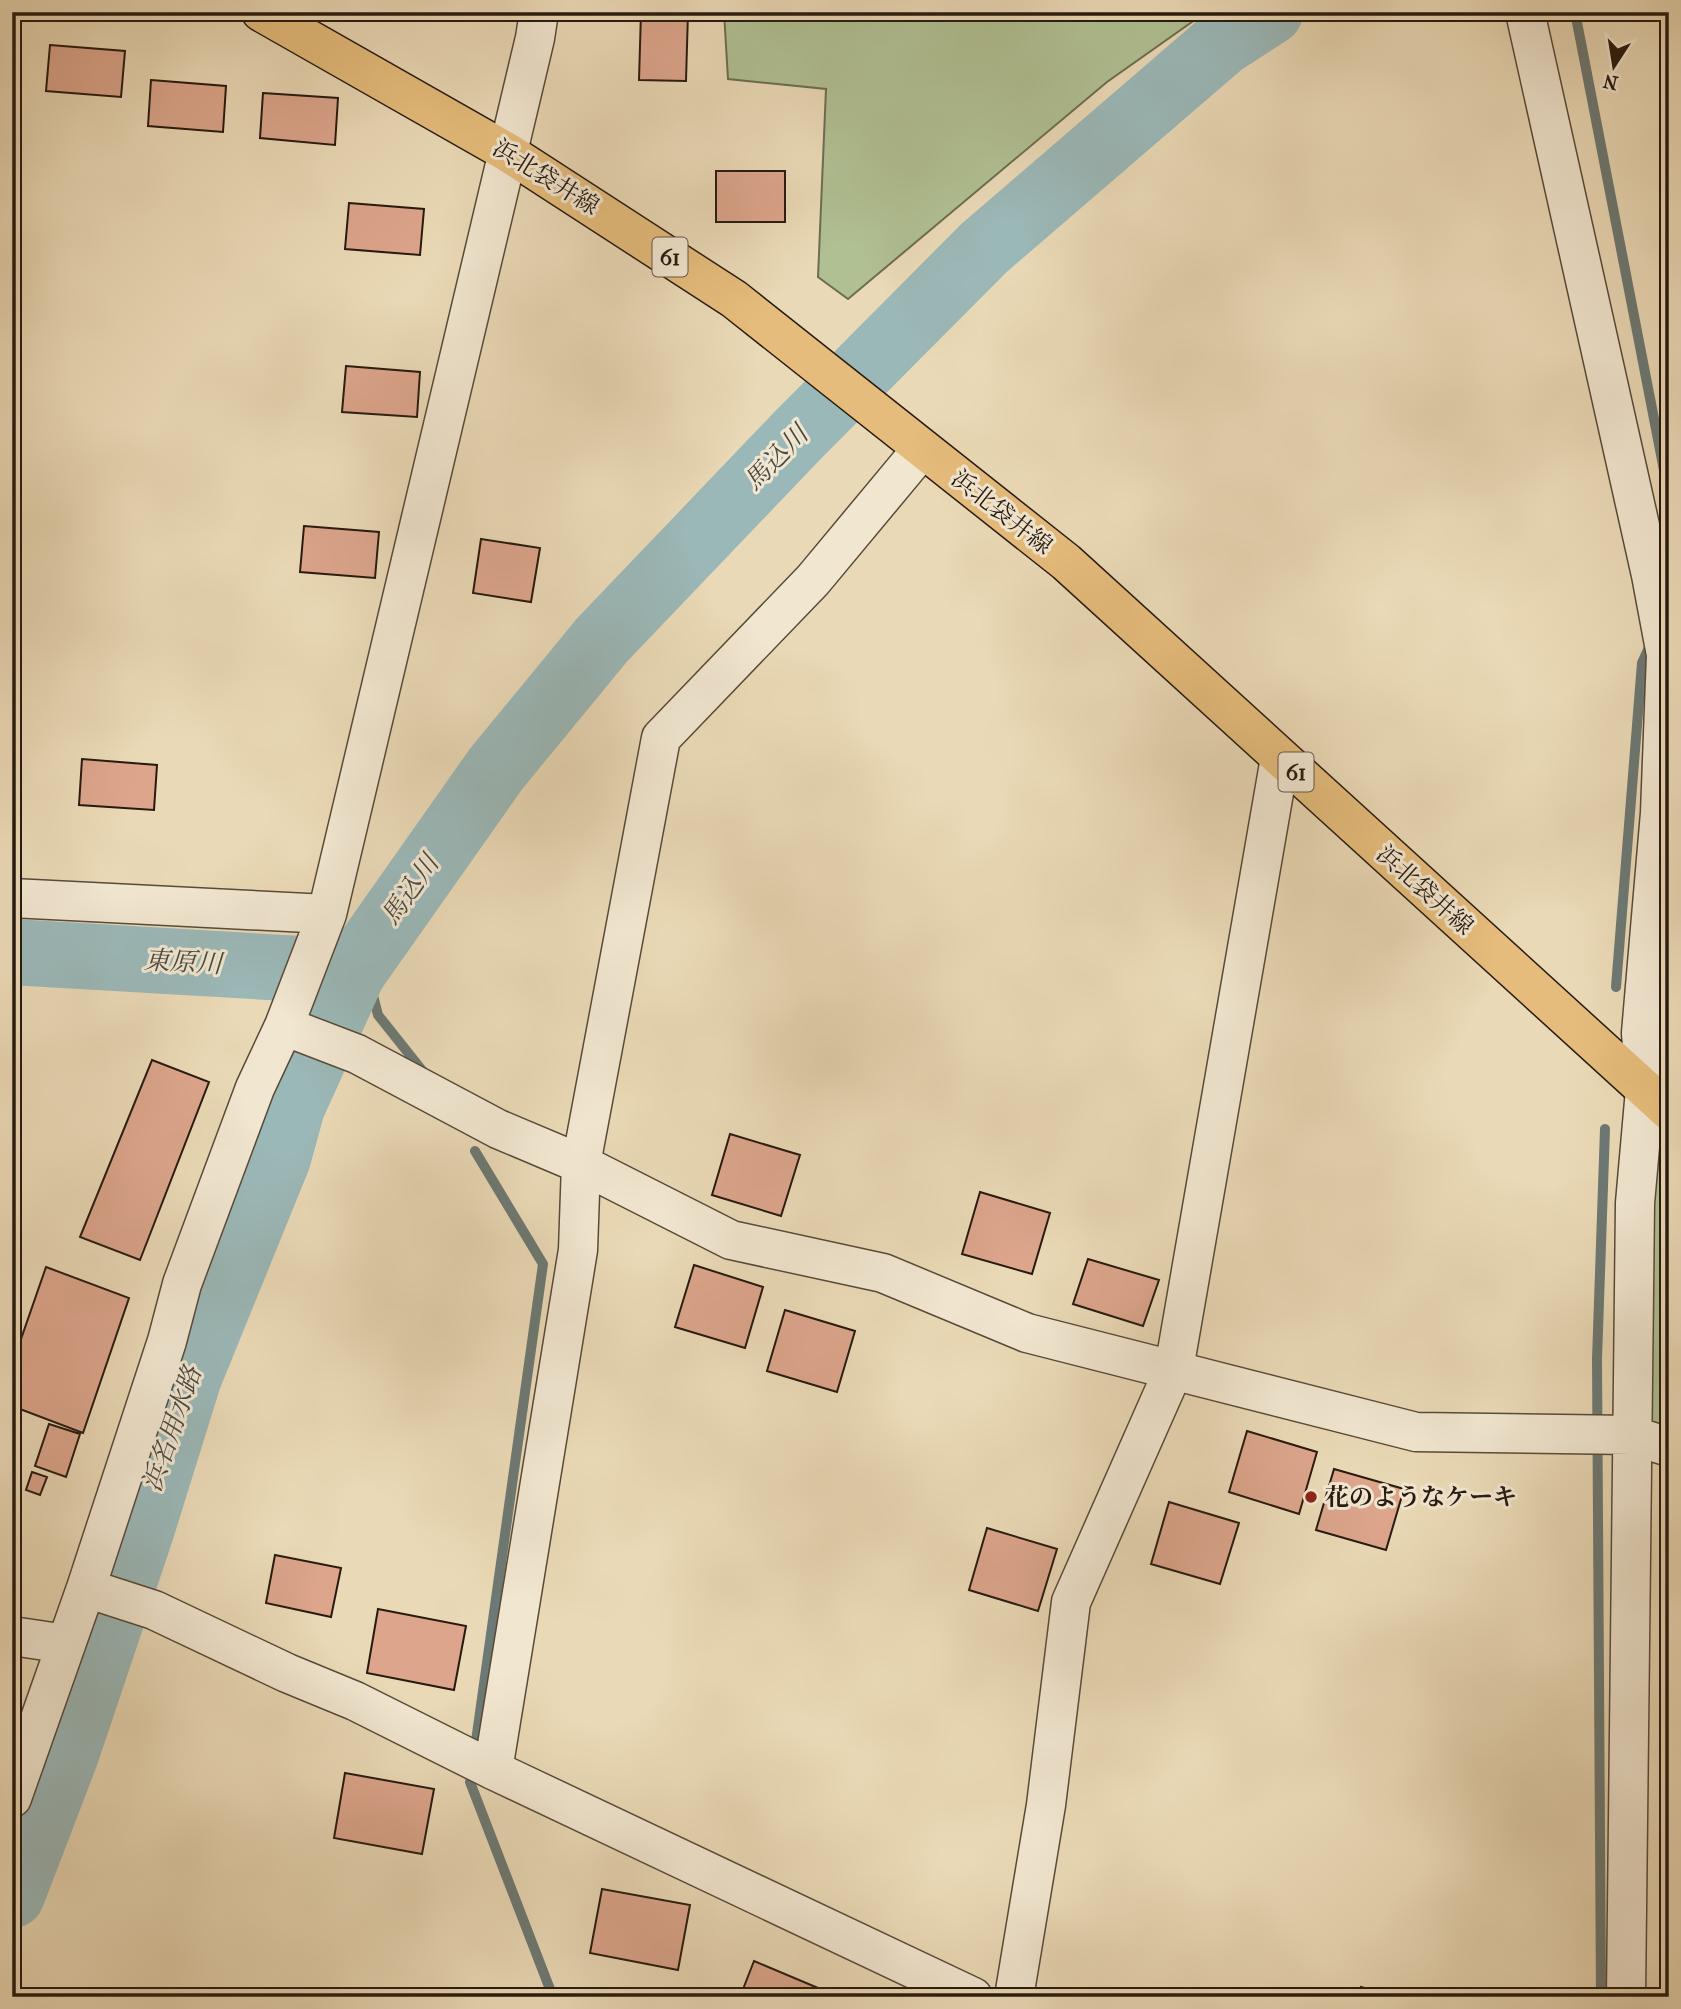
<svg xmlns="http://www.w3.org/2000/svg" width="1681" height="2009" viewBox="0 0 1681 2009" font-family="'IM FELL French Canon','Noto Serif JP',serif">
<rect width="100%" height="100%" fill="#ead9b6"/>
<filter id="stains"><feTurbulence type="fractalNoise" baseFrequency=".00286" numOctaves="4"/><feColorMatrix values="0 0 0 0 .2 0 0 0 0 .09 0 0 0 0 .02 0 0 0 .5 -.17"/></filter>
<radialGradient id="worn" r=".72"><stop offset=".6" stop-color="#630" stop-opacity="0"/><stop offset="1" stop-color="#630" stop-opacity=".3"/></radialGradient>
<path fill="#b0c093" stroke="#6c6d51" stroke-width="2" d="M724,12H1206L1107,82L848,299L818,277L826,89L728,79Z
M1669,1151V1431L1648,1424L1655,1159Z"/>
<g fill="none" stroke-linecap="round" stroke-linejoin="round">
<path stroke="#6d7974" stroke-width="10" d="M1575,12L1669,496
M353,972L369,980L378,1015L425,1074
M1616,987L1642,663L1651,643
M475,1151L543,1264L476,1741
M470,1782L553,1997
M1601,1997L1597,1359L1605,1129"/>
<path stroke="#9bb8b8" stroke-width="66" d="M12,952L353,972
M12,1895L66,1754L141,1531L189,1377L278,1158L292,1107L353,972L496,769L602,640L798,435L984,248L1222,43L1270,12"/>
</g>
<path fill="#dca58c" stroke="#271a0f" stroke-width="2" d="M641,12H688L686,81L639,80Z
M50,45L125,51L121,97L46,91Z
M151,80L226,86L223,132L148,126Z
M263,93L338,98L335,145L260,138Z
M716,171H785V222H716Z
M349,203L424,209L420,255L345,249Z
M346,366L420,372L417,417L342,412Z
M304,526L379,532L375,578L300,572Z
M481,539L540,548L531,602L473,593Z
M82,759L157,765L154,810L79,805Z
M152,1060L209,1082L140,1260L80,1237Z
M730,1134L800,1155L781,1216L712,1195Z
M980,1192L1050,1213L1032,1274L962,1254Z
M1088,1259L1159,1280L1143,1326L1073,1304Z
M694,1265L763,1287L745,1348L675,1327Z
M46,1267L129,1298L83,1433L12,1406V1365Z
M785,1310L855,1331L837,1392L767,1371Z
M49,1424L80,1434L66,1477L35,1466Z
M1247,1431L1317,1452L1299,1514L1229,1492Z
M1334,1469L1404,1489L1386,1550L1316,1530Z
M32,1472L47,1477L40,1495L26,1490Z
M1169,1502L1239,1523L1220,1584L1151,1564Z
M987,1528L1057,1549L1038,1611L969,1590Z
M275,1555L341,1568L331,1617L266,1603Z
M378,1609L466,1626L454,1690L367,1673Z
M345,1773L434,1789L422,1854L334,1838Z
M602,1889L690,1905L678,1970L590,1953Z
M754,1961L837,1996V1997H740Z
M1361,1987L1395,1997H1358Z"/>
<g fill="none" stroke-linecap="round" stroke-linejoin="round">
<g stroke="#584a39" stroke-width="41">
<path id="minor" d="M1525,12L1651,575L1666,655L1660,813L1641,1033L1645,1090L1635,1203L1626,1997
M12,898L327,914
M284,1026L357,1054L498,1129L581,1164L731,1240L883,1273L1027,1333L1416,1432L1631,1435L1669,1447
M86,1588L154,1610L287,1673L355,1701L493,1770L973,1997
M12,1636L66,1644
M493,1770L578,1250L581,1164L661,738L813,580L922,449
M12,1798L86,1588L167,1341L182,1284L255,1088L284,1026L327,914L535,38L539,12
M1014,1997L1046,1805L1071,1602L1174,1369L1280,758"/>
</g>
<g stroke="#271a0f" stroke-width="41">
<path id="major" d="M261,12L507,152L734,299L1066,562L1669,1111"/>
</g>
<use href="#minor" stroke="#f1e6d0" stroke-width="38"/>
<use href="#major" stroke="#e5bc7b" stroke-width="38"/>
</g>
<circle fill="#8f2418" stroke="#f1e6d0" stroke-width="2.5" cx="1311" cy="1497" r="7"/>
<g text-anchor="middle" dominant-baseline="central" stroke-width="6" stroke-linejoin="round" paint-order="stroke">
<g fill="#f1e6d0" stroke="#645749" stroke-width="2">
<rect x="652.5" y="237.5" width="35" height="39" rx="5"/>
<rect x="1278.5" y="752.5" width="35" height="39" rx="5"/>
</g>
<g font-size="23" font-weight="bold" fill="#271a0f">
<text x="670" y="257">61</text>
<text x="1296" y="772">61</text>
</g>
<g font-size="24" fill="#271a0f" stroke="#f1e6d0">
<text transform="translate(546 177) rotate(32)">浜北袋井線</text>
<text transform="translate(1002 512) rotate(38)">浜北袋井線</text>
<text transform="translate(1425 890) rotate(42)">浜北袋井線</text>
</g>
<g font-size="24" font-weight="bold" fill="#271a0f" stroke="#f1e6d0" text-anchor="start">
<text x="1325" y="1497">花のようなケーキ</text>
</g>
<g font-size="26" font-style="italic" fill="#4a4942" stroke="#f1e6d0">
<text transform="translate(776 458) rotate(-46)">馬込川</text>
<text transform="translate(410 890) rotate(-55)">馬込川</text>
<text transform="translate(183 962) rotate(3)">東原川</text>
<text transform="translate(172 1429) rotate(-71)">浜名用水路</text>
</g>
</g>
<rect width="1681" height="2009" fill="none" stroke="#ead9b6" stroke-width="42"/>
<rect x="14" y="14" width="1653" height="1981" fill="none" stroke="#271a0f" stroke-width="3.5"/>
<rect x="21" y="21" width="1639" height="1967" fill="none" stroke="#271a0f" stroke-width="2"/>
<g transform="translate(1614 66) rotate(192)" stroke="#f1e6d0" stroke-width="5" paint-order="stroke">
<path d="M0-5L12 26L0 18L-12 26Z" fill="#271a0f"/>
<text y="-10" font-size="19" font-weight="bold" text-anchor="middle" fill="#271a0f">N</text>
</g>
<rect width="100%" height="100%" filter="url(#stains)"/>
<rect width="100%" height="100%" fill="url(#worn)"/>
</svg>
